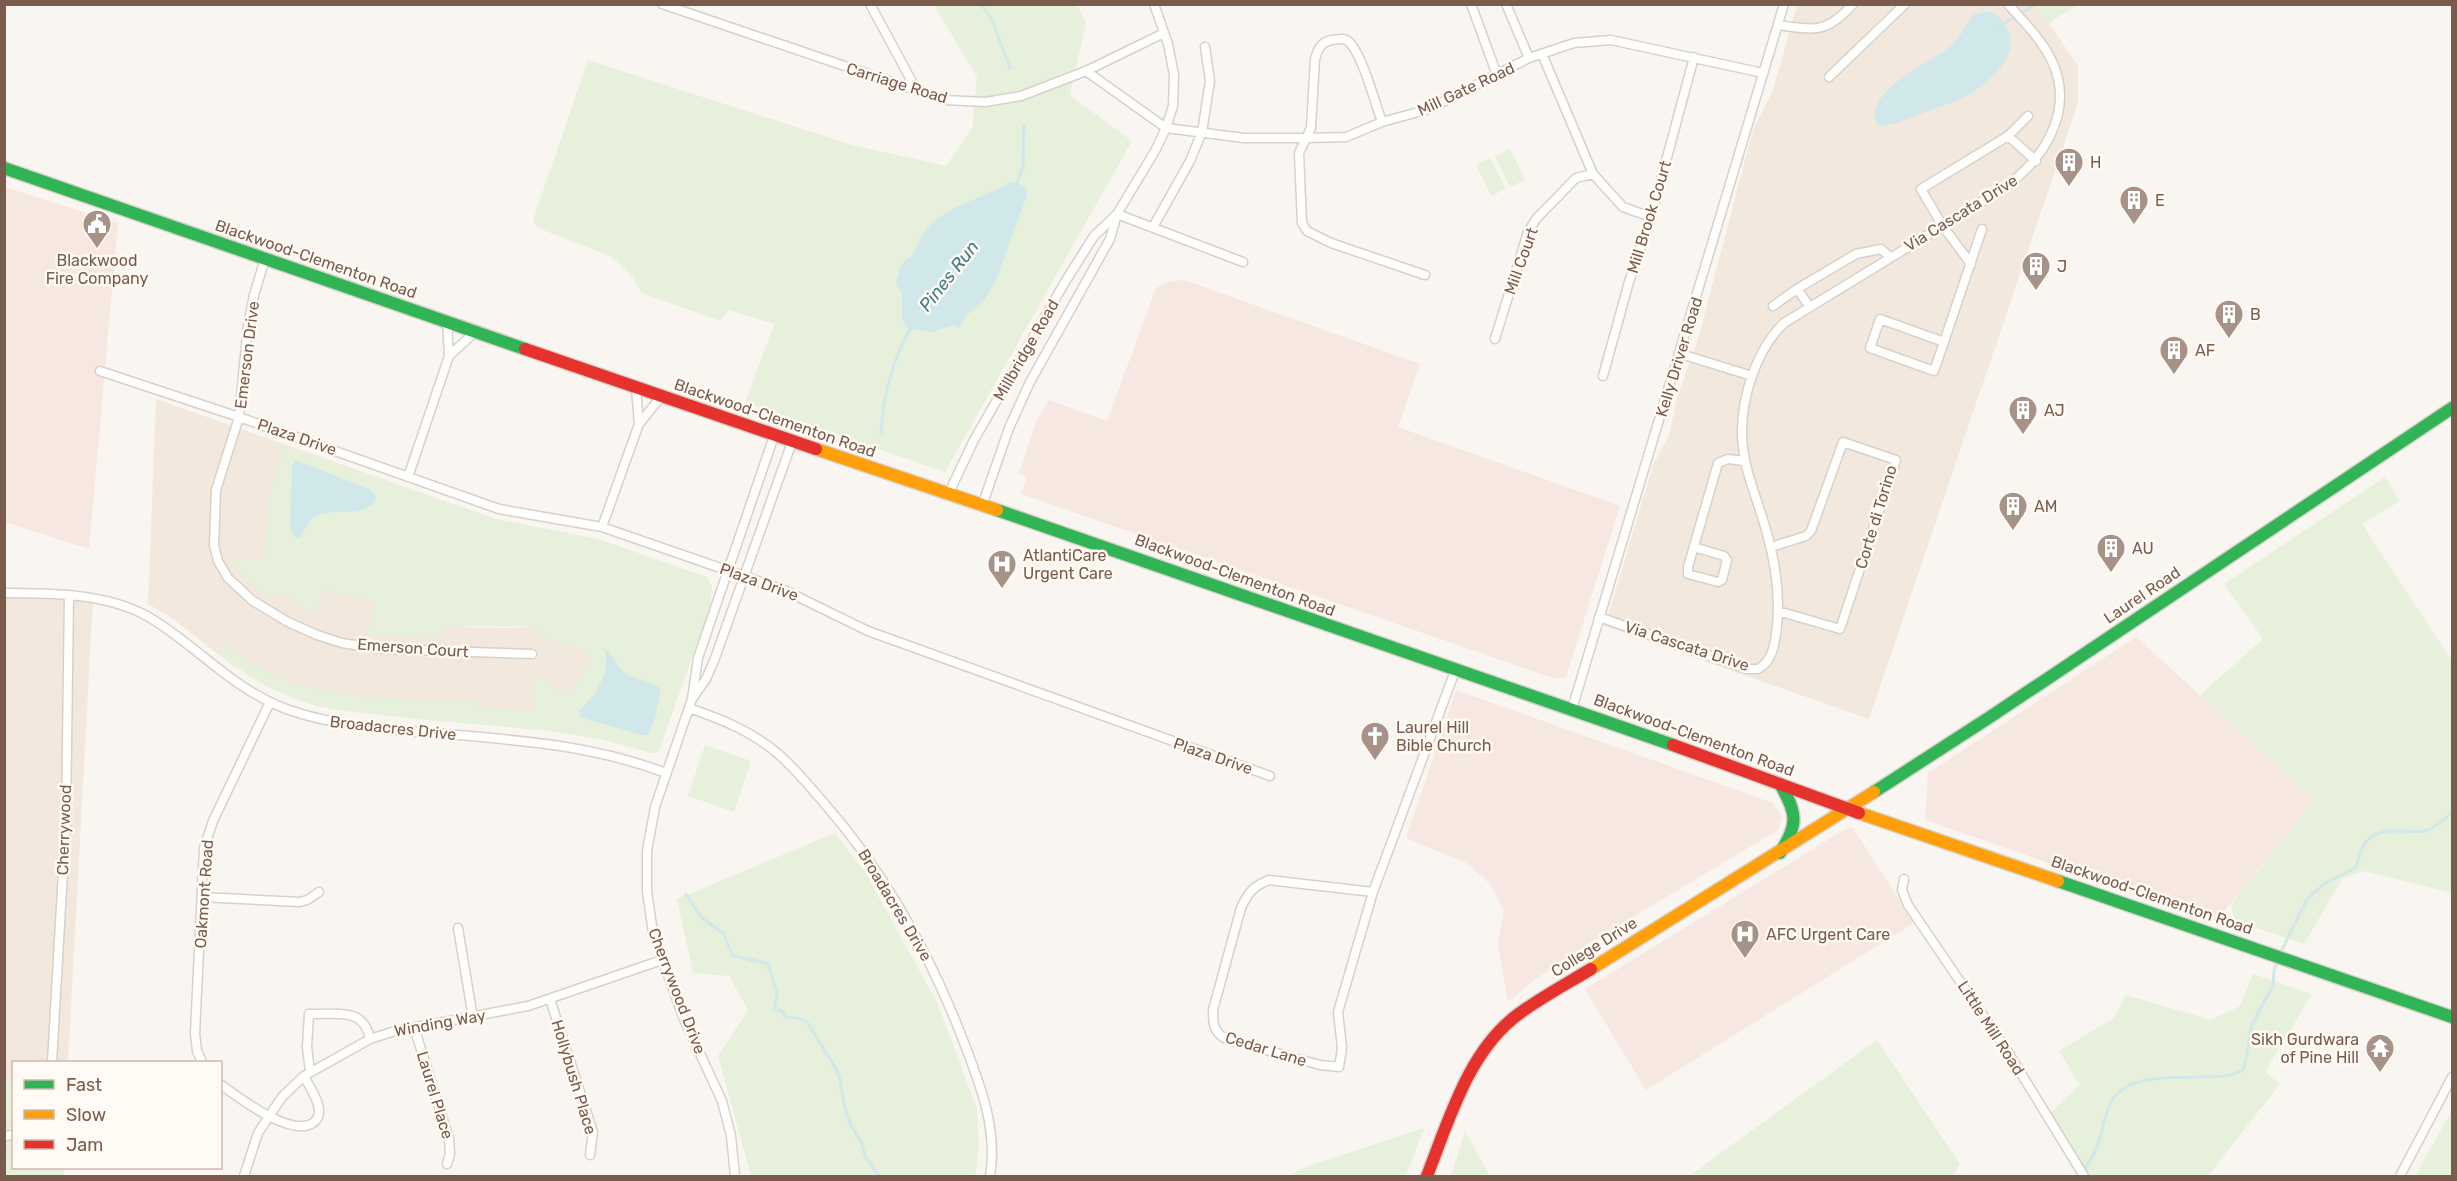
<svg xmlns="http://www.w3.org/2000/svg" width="2457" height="1181" viewBox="0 0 2457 1181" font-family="Rubik,sans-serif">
<rect width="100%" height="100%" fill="#f9f5f0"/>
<path fill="#f2e8de" d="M1797,5H2031L2049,23L2078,66V103L1869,719L1605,626L1653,465L1669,436L1677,398L1699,336L1753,130L1773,90Z
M156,399L411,489L341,571L442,638L443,627L509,628L530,626L684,680L658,753H651L605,740L552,731L408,718L317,706L266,686L231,664L169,616L148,604Z
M5,593L93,599L68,1062H14L13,1155H5Z"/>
<path fill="#f6e8e1" d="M5,187L118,223L89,549L5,522Z
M1184,280L1420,364L1398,427L1620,506L1566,677L1556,679L1021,494L1027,477L1019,474L1036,422L1049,400L1107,421L1156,288L1167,282Z
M2136,637L2315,800L2216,921L1925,820L1928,773Z
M1456,690L1773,803L1782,817L1778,830L1578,950L1536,979L1508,1002L1498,944L1504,910L1490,884L1466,863L1406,838Z
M1847,828H1853L1914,923L1646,1090L1585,989Z"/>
<path fill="#e7f0db" d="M934,5H1077L1086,23L1070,95L1132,141L945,472L745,403L774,324L729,310L720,321L642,293L633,278L612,257L538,228L533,220L588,60L852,145L946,166L972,128L977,77Z
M2031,5H2077L2049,23Z
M1510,149L1525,180L1510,187L1495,156Z
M1490,158L1506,189L1491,196L1476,165Z
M285,445L496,519L598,539L707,577L712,586L710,607L658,753H651C565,724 473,727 383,715C355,712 325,710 298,700C269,689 242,673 219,654L226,645C300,705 389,698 479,700V708L533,710V676L537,675L569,694L591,656L571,645L551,641L546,635L530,626L443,627L442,638L368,635L374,603L323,590L316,614L276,593L271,599C255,588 238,577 229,558L265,559L269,494Z
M2385,477L2400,501L2362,524L2452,661V893L2364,871L2343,878L2304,944L2234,920L2231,904L2315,800L2200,695L2263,639L2224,584Z
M705,745L751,761L734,812L688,796Z
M835,833L866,874L937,1002L977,1109L979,1149L975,1176H751L718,1056L748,1010L729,976L693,973L677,899Z
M2253,974L2312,994L2265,1072L2280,1084L2208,1176H2080L2045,1118L2080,1085L2059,1051L2114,1018L2126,995L2211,1020L2240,1006Z
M1877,1040L1960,1164L1953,1176H1689Z
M5,1079H13L14,1121L5,1122Z
M2452,1110V1176H2415Z
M1424,1128L1406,1176H1288L1308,1166Z
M1465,1131L1490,1176H1451Z
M5,1155H13L14,1168H64V1176H5Z"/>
<path fill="#d0e8ea" d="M1987,11C1998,13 2002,20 2007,29C2022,55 1987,85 1965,97C1950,104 1933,109 1917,115C1906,119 1890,128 1877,125C1862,89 1934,62 1952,45C1961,36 1966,25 1973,15Z
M1011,182L1019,183L1027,189V195L996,280L985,299L966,316L959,328L953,325L932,332L907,328L902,319V293L896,284C898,274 901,259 913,256C930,205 970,206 1011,182Z
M295,460L370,490L375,493L376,500C361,520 333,506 315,517C307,522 305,530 300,537H294L290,526L292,466Z
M604,648C614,654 616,667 626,674C637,681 652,680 661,689L655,718L648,735H641L580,717L579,711C596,695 612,672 604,648Z"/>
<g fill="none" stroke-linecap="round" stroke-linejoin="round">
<path stroke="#d0e8ea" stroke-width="3" d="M981,4L992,20L1010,68
M2000,26L2036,4
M1016,185L1023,167L1024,125
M881,433C883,397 893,359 911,327
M686,894L701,917L724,934L732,955L768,964L777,993L774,1010H781L786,1017L798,1018L807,1022L832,1062L839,1075L845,1108L851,1125L861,1142L866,1158L879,1176
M2280,954L2307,899L2324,884L2355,868C2360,860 2359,850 2366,842C2383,824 2404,834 2425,831C2435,829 2443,819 2452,813
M2079,1176C2088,1166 2095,1154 2099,1140C2104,1126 2106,1104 2118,1093C2147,1065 2223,1087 2244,1069L2252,1024L2273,986L2274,971L2278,960"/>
<g stroke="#d7d1cb" stroke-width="11">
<path id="street" d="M662,4L945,100L985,102L1021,96L1086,71L1164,33
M870,4L917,91
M1471,4L1497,75
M1506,4L1529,58
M1778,25C1815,30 1826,34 1853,4
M1542,54L1593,174L1623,207L1651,217
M1086,71L1166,128L1244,138H1306L1346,137L1382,122L1429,109L1529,58L1574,43L1611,40L1763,73
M1829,77L1905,4
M1382,122C1375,103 1363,57 1350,43C1345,37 1339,39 1332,40C1321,42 1318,49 1315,59L1311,128L1299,153L1302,223L1307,231L1331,243L1425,275
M2008,136L2036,161
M1117,214L1243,262
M1153,227L1190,161L1202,132L1210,81L1205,47
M265,259L254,295L248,325L239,417L216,490L214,545L218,561L228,578L253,601L288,622L317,635L342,643L381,649L532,654
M1971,264L1942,225L1921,189L2008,136L2028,116
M1773,306L1797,289
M1810,307L1797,289L1856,254L1881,249L1890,257
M1880,319L1944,342L1934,371L1870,348Z
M1495,339L1528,232L1536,219L1576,178L1593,174
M1944,342L1982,229
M1681,354L1752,376
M449,356L475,332
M100,371L239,417L499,509L602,527L784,590L868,631L1270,776
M1603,376L1629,282L1651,217L1694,57
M639,424L661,397
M408,477L449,356L447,322
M948,495L974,440L1065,282L1094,236L1117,214L1155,151L1166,128L1173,106L1174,75L1168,44L1154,4
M982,506L1009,428L1030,382L1110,239L1117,214
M602,527L639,424L636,388
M1694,547L1724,556L1727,560L1722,580L1718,582L1688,574V567L1718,463L1728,459L1744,461
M1771,547L1806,536L1811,531L1843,442L1896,460L1840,629L1778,611
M4,593C51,593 105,593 147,616C197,645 229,687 286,709C334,726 384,729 434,733C515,740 589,744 666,773
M1599,617L1747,669H1758C1771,662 1774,648 1776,634C1781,599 1776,564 1766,530C1757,497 1742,467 1742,432C1742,395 1757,349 1784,323L1998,192C2042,163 2077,112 2051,59C2041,39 2023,21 2008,4
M692,699L706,679L714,661L792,442
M689,708C721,719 751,731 777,753C795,768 809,786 824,803C885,873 930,954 963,1040C980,1084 998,1129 990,1176
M1572,709L1784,4
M1904,879L1902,890L1908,905L2006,1049L2084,1176
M1269,880L1373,892L1338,1012L1342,1048L1339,1067L1320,1065L1226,1039C1213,1032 1213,1023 1213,1010L1241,908C1248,893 1253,886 1269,880Z
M1373,892L1455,671
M202,897L300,902L307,900L319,892
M458,928L473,1018
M550,999L593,1132L590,1155
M414,1027L449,1139L450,1154L447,1164
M52,1062L66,820L69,596
M202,1062L197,1051L195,1033L204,848L213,821L270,702
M310,1072L307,1047L309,1014C335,1015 364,1006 370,1039
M220,1084C238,1097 291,1138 313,1123C317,1120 319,1116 319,1111C319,1100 309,1086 304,1076
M4,1136L14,1135
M244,1176L258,1133L282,1097L304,1076L370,1039L395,1031L528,1006L662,960
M735,1176L731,1136L722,1101L683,1017L653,933L647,891V851L655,807L692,699L698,658L774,436
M2400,1176L2452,1077"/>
</g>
<g stroke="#d9d2cb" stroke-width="15">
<path id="fast" d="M4,168L525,349
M997,510L1673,745
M1780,784C1797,813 1799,824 1780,853
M1874,792L1990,717L2452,408
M2058,881L2452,1017"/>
</g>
<g stroke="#d9d2cb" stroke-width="15">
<path id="slow" d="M816,449L997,510
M1859,813L2058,881
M1591,969L1874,792"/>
</g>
<g stroke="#d9d2cb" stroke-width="15">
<path id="jam" d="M525,349L816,449
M1673,745L1859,813
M1427,1176C1449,1120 1469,1049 1520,1013C1542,997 1568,983 1591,969"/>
</g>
<use href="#street" stroke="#fefefd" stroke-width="8"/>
<use href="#fast" stroke="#30b455" stroke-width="12"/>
<use href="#slow" stroke="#ff9f0a" stroke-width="12"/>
<use href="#jam" stroke="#e5322d" stroke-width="12"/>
</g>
<defs>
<g id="building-pin" transform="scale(1.5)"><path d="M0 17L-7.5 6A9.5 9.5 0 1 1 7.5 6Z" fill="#a69286" stroke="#fffaf3"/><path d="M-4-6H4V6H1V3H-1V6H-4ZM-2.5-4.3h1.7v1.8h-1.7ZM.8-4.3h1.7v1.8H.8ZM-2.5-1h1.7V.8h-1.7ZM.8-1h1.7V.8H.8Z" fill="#fff"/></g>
<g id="civic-pin" transform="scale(1.5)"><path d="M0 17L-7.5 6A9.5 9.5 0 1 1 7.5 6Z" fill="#a69286" stroke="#fffaf3"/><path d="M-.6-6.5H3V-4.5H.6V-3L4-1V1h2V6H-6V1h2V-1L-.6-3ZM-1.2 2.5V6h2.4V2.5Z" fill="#fff"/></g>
<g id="hospital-pin" transform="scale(1.5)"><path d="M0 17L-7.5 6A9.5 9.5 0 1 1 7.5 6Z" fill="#a69286" stroke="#fffaf3"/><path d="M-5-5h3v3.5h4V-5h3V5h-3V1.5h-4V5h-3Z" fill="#fff"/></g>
<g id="church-pin" transform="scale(1.5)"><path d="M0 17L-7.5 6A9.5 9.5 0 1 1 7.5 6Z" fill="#a69286" stroke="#fffaf3"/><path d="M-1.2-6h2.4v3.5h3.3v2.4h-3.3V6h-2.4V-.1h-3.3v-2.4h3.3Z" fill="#fff"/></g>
<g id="temple-pin" transform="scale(1.5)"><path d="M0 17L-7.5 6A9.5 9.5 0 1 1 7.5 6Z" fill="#a69286" stroke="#fffaf3"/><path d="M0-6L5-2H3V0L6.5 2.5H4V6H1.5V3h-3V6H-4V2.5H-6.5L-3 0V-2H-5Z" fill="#fff"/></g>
</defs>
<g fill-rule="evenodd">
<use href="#building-pin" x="2069" y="162"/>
<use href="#building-pin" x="2134" y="200"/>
<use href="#civic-pin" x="97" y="224"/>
<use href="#building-pin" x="2036" y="266"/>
<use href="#building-pin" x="2229" y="314"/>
<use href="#building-pin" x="2174" y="350"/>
<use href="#building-pin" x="2023" y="410"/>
<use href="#building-pin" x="2013" y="506"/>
<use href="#building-pin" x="2111" y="548"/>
<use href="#hospital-pin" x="1002" y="564"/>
<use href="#church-pin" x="1375" y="736"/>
<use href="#hospital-pin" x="1745" y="934"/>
<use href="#temple-pin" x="2380" y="1048"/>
</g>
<g text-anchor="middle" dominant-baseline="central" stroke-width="5" stroke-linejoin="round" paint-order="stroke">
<g font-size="16" fill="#7a5c4d" stroke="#fffaf3">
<text transform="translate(897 83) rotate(17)">Carriage Road</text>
<text transform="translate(1466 89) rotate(-25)">Mill Gate Road</text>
<text transform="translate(1961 213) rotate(-32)">Via Cascata Drive</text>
<text transform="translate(1649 217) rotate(-73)">Mill Brook Court</text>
<text transform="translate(316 259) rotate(19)">Blackwood-Clementon Road</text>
<text transform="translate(1521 261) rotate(-70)">Mill Court</text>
<text transform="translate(1026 350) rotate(-60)">Millbridge Road</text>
<text transform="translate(247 355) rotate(-83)">Emerson Drive</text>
<text transform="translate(1679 357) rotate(-73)">Kelly Driver Road</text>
<text transform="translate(775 418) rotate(19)">Blackwood-Clementon Road</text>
<text transform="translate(297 437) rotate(19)">Plaza Drive</text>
<text transform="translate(1876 517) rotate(-73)">Corte di Torino</text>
<text transform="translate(1235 575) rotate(20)">Blackwood-Clementon Road</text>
<text transform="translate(759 582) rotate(20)">Plaza Drive</text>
<text transform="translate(2142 595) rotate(-34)">Laurel Road</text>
<text transform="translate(1687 646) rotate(18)">Via Cascata Drive</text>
<text transform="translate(413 648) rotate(4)">Emerson Court</text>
<text transform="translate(393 728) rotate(6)">Broadacres Drive</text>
<text transform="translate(1694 735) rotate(20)">Blackwood-Clementon Road</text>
<text transform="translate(1213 756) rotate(19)">Plaza Drive</text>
<text transform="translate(64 830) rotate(-88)">Cherrywood</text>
<text transform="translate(204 894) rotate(-86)">Oakmont Road</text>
<text transform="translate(2152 895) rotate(19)">Blackwood-Clementon Road</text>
<text transform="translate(895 905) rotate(59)">Broadacres Drive</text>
<text transform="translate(1594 947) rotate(-32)">College Drive</text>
<text transform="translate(677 991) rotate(69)">Cherrywood Drive</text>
<text transform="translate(440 1023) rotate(-10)">Winding Way</text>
<text transform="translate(1991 1028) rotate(57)">Little Mill Road</text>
<text transform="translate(1266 1049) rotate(17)">Cedar Lane</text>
<text transform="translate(574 1077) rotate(73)">Hollybush Place</text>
<text transform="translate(435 1095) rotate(73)">Laurel Place</text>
</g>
<g font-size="16" fill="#7a5c4d" stroke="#fffaf3" text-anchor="start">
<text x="2090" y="162">H</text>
<text x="2155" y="200">E</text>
<text x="97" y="260" text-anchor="middle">Blackwood<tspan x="97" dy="18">Fire Company</tspan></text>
<text x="2057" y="266">J</text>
<text x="2250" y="314">B</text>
<text x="2195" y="350">AF</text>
<text x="2044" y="410">AJ</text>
<text x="2034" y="506">AM</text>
<text x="2132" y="548">AU</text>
<text x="1023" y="555">AtlantiCare<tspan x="1023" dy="18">Urgent Care</tspan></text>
<text x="1396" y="727">Laurel Hill<tspan x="1396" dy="18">Bible Church</tspan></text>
<text x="1766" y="934">AFC Urgent Care</text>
<text x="2359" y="1039" text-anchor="end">Sikh Gurdwara<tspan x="2359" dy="18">of Pine Hill</tspan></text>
</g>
<g font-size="18" font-style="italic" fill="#437c86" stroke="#fffaf3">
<text transform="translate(949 276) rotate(-52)">Pines Run</text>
</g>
</g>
<rect width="2457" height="1181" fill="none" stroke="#7a5c4d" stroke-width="12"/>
<rect x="12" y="1061" width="210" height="108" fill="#fffaf3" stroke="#cabbb1" stroke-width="1.5"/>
<rect x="24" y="1080" width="30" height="9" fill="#30b455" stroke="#cabbb1" stroke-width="1.5"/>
<text x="66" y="1091" font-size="18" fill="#7a5c4d">Fast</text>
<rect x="24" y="1110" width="30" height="9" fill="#ff9f0a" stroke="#cabbb1" stroke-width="1.5"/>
<text x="66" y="1121" font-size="18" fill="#7a5c4d">Slow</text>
<rect x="24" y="1140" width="30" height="9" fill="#e5322d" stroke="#cabbb1" stroke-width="1.5"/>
<text x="66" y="1151" font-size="18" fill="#7a5c4d">Jam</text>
</svg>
